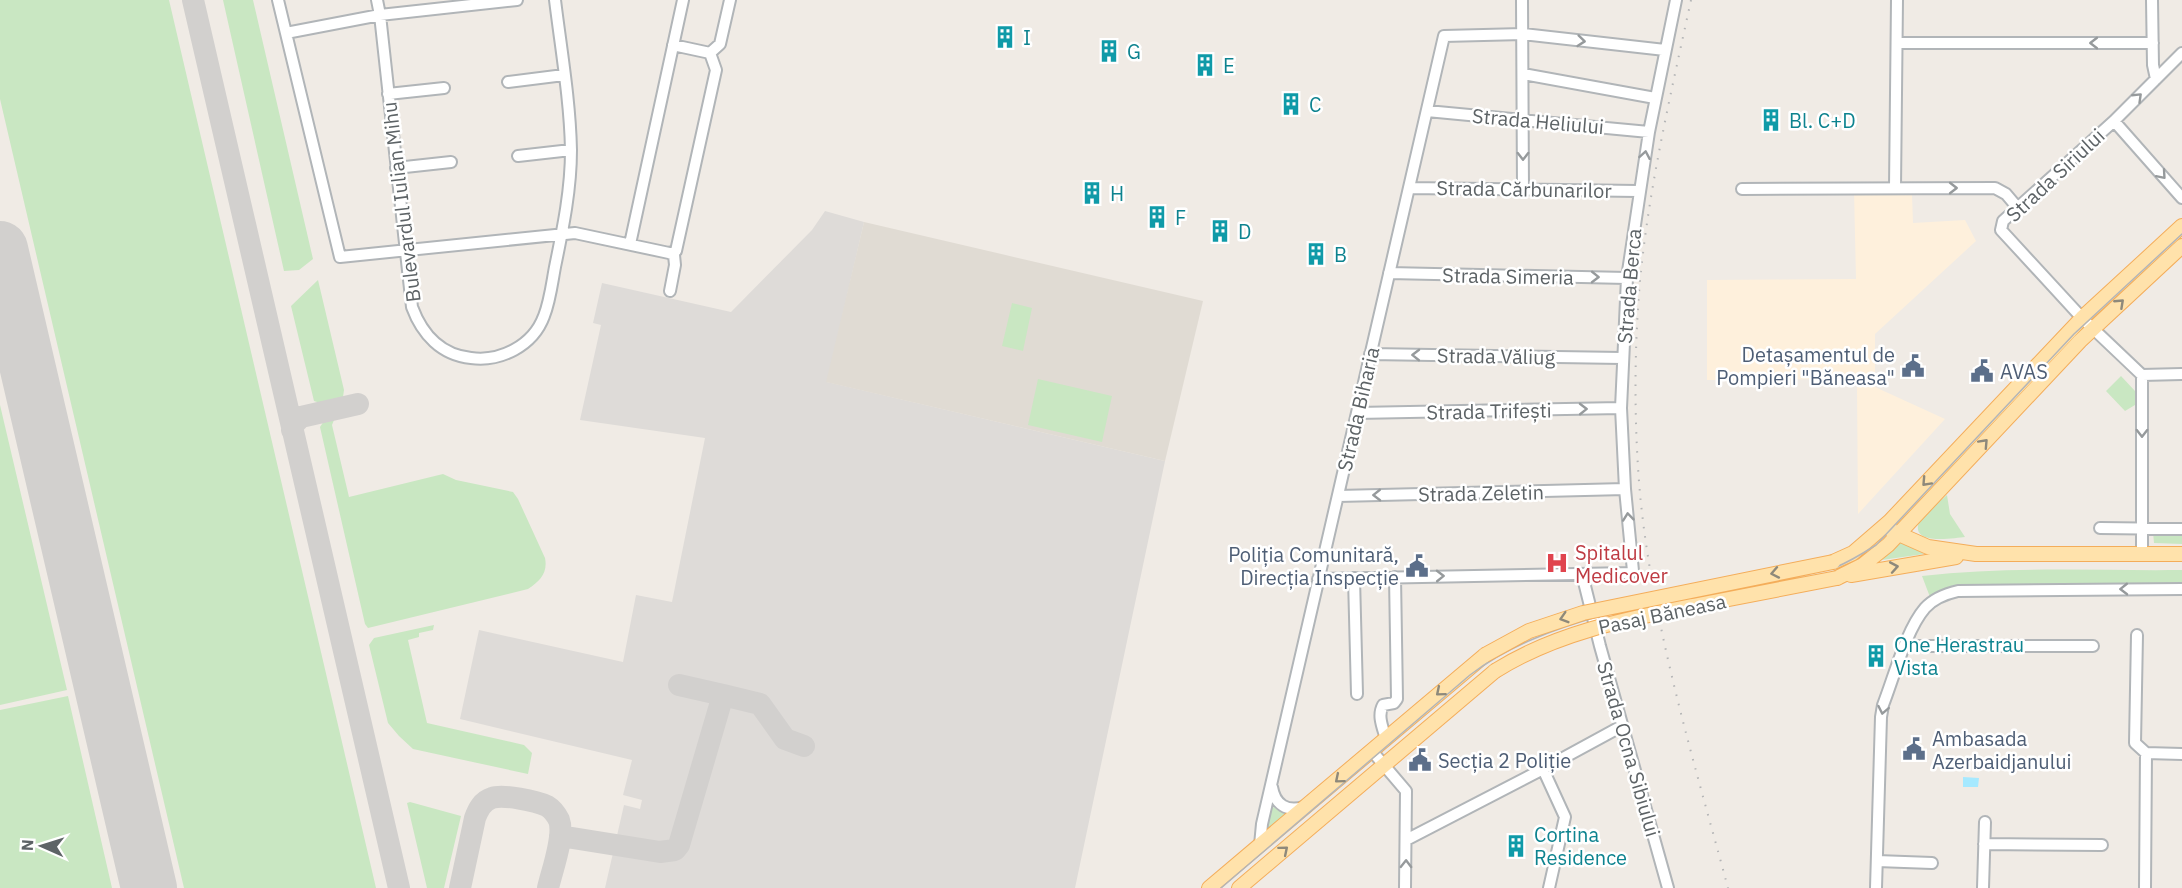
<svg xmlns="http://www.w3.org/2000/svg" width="2182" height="888" viewBox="0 0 2182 888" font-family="'IBM Plex Sans',sans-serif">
<rect width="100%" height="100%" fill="#f0ebe5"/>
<path fill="#fef0dc" d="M1854,190L1912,195L1913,223L1965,220L1976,241L1875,334V387L1945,419L1858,514L1857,383L1837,379L1707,380V280L1856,279Z"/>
<path fill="#dedbd8" d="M825,211L864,222L827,382L1165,461L1075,888H605L624,805L640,809L642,800L623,795L632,760L460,719L479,630L623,662L636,595L672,602L705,438L580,420L601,325L593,323L602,283L731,312L812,230Z"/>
<path fill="#e0dbd3" d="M864,222L1203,301L1165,461L826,382Z"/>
<path fill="#c9e7c2" d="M0,0H169L376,888H184L0,99Z
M223,0H253L313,259L299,270L284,271Z
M318,280L344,390L343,397L320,403L314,401L291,306Z
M1012,303L1032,308L1023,351L1002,346Z
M2121,376L2135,391V405L2125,411L2106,391Z
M1038,379L1112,396L1102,442L1028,425Z
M0,405L67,690L0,705Z
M334,420L332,425L349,497L443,474L456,480L513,492L518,499L545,558C548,573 540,581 528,589L368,628L365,624L320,427L324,421Z
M1947,495L1950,514L1965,537C1954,538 1910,546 1919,522C1923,512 1939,503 1947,495Z
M2153,532H2182V544L2154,543Z
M1901,541L1924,554L1882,560Z
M2182,570V584L1954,585L1930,597L1922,576C2008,566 2096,571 2182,570Z
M434,625L433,630L419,633V637L408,640L427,723L524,745L532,753L528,774L413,749L399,736L388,723L369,645L374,638Z
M68,696L112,888H0V710Z
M410,802L461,816L444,888H427L407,803Z
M1273,807L1289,815L1267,832L1265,830L1270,809Z"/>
<path fill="#a6e9ff" d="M1963,777L1979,778L1978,787H1963Z"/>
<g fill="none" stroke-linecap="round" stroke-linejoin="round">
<path stroke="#d2d0ce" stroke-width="22" d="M193,0L399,888
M292,430L294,424L301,417L358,404
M723,695L760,704L785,739L804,746
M560,836L660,852L675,850L679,845L723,695L679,685
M460,888L475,818C478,810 482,801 492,798C503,794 536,801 547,806C552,809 556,814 559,820C565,836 552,870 548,888"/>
<path stroke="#d2d0ce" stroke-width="56" d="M0,249L149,888"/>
<g stroke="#b1b5b8" stroke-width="14">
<path id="minor" d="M278,0L340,257L575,233L669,253L674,255L675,265L670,291
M377,0L380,15L412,307C422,334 441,355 471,358C500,362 533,346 544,316C550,301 552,283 555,267C563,228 571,190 571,150C570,100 561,49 555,0
M1522,0L1523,189
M2152,0L2153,65L2156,79
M286,33L380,15L517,0
M1897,43H2153
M710,53L720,44L730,0
M2182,53L2114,121L2003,221L2001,230L2082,318L2142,375L2182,374
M1523,74L1655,98
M508,82L564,75
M388,94L444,88
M1427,111L1649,132
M2114,121L2182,198
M518,156L571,150
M396,168L451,162
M1895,187L1897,0
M1409,188L1638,191
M1742,189L1995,188L2006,194L2017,207
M630,244L683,0
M669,253L676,251L716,70L710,53L673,45
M1389,273L1627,278
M1370,354L1622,358
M1357,413L1621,408
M1338,496L1625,489
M2100,528L2182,529
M2142,554V375
M1582,574L1600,646L1668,888
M1354,578L1357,694
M1318,579L1630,573L1633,571L1625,489L1621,408L1627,278L1649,132L1676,0
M2137,635L2135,743L2146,753L2145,888
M1905,646H2093
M1386,739C1383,728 1377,716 1383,705L1394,703L1397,699L1395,577
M1372,751L1406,791L1405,888
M2146,753L2182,754
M1543,769L1565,817L1549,888
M1272,787C1275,805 1287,812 1304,807
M1406,840L1543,769L1622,726
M1984,844L2102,845
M1260,845L1262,824L1444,36L1523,34L1665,50
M1877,861L1932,863
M1876,888L1881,717L1883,705C1894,677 1906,630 1925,608C1934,598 1945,594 1958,591L2182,589
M1983,888L1985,822"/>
</g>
<g stroke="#f4ad5a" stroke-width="16">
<path id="major" d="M1892,531L1928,547L1976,554H2182
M1833,562L1853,553L1890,521L2082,318L2182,226
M1851,575L1956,557
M1837,578L1863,565L1888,545L2080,341L2182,246
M1209,888L1485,655
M1239,888L1495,671"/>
</g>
<use href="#minor" stroke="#fff" stroke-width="10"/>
<use href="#major" stroke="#ffe2ab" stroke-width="14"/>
<path stroke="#b4b5b6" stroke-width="1.5" d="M1221,888L1470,675C1508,646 1554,629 1600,616L1834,568C1849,562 1862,554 1876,545L2074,334L2182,234"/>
<path stroke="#b4b5b6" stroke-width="2" stroke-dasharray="1.5 8" stroke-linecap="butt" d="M1691,0C1671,93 1649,186 1640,281C1634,351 1634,424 1640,494C1653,628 1693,758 1728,888"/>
<g stroke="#f4ad5a" stroke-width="16" stroke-linecap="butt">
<path id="major-bridge" d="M1485,655L1529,631L1583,613L1833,562
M1495,671C1557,632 1627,619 1698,605C1744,596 1790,587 1837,578"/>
</g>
<use href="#major-bridge" stroke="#ffe2ab" stroke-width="14"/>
</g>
<defs><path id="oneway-chevron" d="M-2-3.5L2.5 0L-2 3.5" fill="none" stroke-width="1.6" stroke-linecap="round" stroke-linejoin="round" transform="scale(1.5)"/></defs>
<g stroke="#969a9c">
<use href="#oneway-chevron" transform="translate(1581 41) rotate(6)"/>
<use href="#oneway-chevron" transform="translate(2094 43) rotate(-180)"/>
<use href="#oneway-chevron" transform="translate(2138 97) rotate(-44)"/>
<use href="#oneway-chevron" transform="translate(1645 155) rotate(-80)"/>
<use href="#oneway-chevron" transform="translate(1523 156) rotate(90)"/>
<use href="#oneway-chevron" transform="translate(2162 175) rotate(49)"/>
<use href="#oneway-chevron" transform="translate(1953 188)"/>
<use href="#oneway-chevron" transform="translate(1595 277) rotate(1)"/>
<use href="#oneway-chevron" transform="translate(1416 355) rotate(-179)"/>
<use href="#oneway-chevron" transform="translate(1583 409) rotate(-1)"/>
<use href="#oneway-chevron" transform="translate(2142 433) rotate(90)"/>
<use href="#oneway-chevron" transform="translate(1377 495) rotate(179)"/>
<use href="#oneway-chevron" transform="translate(1628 517) rotate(-96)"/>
<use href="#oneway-chevron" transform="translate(1440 576) rotate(-1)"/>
<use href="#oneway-chevron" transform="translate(2124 589) rotate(179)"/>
<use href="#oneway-chevron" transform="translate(1883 710) rotate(101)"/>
<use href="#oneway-chevron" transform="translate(1406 864) rotate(-89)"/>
</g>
<g stroke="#8e897b">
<use href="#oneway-chevron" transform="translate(2120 303) rotate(-43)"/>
<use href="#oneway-chevron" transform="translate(1984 443) rotate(-47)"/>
<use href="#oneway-chevron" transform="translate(1926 482) rotate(133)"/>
<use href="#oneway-chevron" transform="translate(1894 567) rotate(-10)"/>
<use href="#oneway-chevron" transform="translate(1775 573) rotate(169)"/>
<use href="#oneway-chevron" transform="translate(1564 618) rotate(163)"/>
<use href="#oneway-chevron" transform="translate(1440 692) rotate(140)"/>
<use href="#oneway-chevron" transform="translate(1339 779) rotate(140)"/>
<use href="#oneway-chevron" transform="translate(1284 850) rotate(-40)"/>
</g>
<defs>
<g id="building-bare" transform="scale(1.8)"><path d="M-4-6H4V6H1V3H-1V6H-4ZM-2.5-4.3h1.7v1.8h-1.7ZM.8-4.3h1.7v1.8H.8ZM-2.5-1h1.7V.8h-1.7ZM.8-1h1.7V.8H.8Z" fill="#0f9aa8" stroke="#fff" stroke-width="2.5" paint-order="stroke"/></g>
<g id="civic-bare" transform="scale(1.8)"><path d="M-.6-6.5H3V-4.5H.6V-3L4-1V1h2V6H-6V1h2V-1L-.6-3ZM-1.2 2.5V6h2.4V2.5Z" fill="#5c6f8a" stroke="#fff" stroke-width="2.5" paint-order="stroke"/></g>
<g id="hospital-bare" transform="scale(1.8)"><path d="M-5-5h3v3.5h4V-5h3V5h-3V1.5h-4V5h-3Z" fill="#e0444e" stroke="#fff" stroke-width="2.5" paint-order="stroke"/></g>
</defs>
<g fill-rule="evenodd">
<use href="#building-bare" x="1005" y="37"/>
<use href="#building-bare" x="1109" y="51"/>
<use href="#building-bare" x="1205" y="65"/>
<use href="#building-bare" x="1291" y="104"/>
<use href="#building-bare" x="1771" y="120"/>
<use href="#building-bare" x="1092" y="193"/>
<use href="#building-bare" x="1157" y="217"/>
<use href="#building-bare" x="1220" y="231"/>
<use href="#building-bare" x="1316" y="254"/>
<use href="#civic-bare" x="1913" y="366"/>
<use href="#civic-bare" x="1982" y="371"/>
<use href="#hospital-bare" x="1557" y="563"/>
<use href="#civic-bare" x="1417" y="566"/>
<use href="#building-bare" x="1876" y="656"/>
<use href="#civic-bare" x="1914" y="749"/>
<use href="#civic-bare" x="1420" y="760"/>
<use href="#building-bare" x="1516" y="846"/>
</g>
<g text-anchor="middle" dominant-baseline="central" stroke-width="5" stroke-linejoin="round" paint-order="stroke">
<g font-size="20" fill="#0d838f" stroke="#fff" text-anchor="start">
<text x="1023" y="37">I</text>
<text x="1127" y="51">G</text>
<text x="1223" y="65">E</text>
<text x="1309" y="104">C</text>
<text x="1789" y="120">Bl. C+D</text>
<text x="1110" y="193">H</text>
<text x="1175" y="217">F</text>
<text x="1238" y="231">D</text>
<text x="1334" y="254">B</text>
<text x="1894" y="644">One Herastrau<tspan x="1894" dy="23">Vista</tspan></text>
<text x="1534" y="834">Cortina<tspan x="1534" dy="23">Residence</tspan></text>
</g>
<g font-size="20" fill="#5d6366" stroke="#fff">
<text transform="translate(1538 121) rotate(5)">Strada Heliului</text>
<text transform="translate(2055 175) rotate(-43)">Strada Siriului</text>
<text transform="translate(1524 189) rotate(1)">Strada Cărbunarilor</text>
<text transform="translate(401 202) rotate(-97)">Bulevardul Iulian Mihu</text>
<text transform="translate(1508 276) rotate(1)">Strada Simeria</text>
<text transform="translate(1629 286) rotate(-85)">Strada Berca</text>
<text transform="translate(1496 356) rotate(1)">Strada Văliug</text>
<text transform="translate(1358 409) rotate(-77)">Strada Biharia</text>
<text transform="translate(1489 411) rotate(-1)">Strada Trifești</text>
<text transform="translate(1481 493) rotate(-1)">Strada Zeletin</text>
<text transform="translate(1662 614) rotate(-12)">Pasaj Băneasa</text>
<text transform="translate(1629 749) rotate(74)">Strada Ocna Sibiului</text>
</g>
<g font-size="20" fill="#4e5e75" stroke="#fff" text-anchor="start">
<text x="1895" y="354" text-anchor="end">Detașamentul de<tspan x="1895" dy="23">Pompieri "Băneasa"</tspan></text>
<text x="2000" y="371">AVAS</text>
<text x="1399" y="554" text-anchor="end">Poliția Comunitară,<tspan x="1399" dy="23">Direcția Inspecție</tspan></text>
<text x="1932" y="738">Ambasada<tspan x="1932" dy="23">Azerbaidjanului</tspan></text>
<text x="1438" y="760">Secția 2 Poliție</text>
</g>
<g font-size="20" fill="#be3a42" stroke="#fff" text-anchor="start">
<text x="1575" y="552">Spitalul<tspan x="1575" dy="23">Medicover</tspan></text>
</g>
</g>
<g transform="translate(42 846) rotate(273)" stroke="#ffffff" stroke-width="4.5" paint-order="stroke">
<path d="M0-4.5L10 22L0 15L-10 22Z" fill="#5d6366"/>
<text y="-9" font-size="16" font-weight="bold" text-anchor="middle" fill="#5d6366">N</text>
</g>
</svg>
